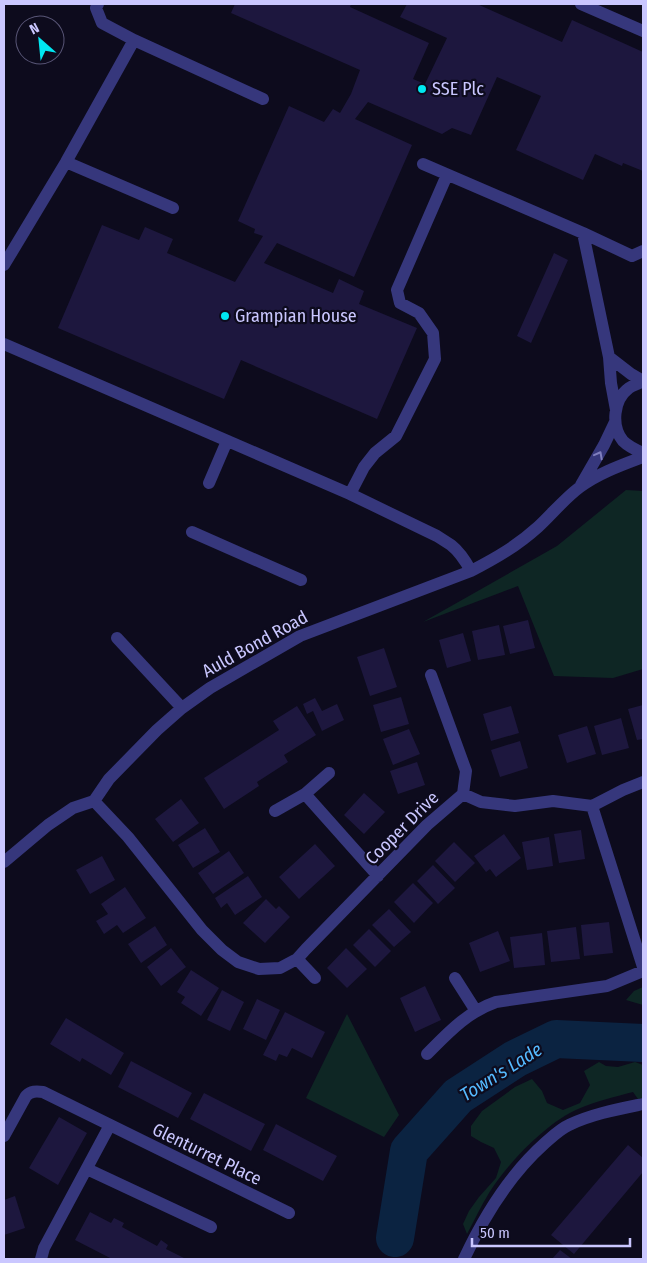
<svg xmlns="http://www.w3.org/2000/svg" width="647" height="1263" viewBox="0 0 647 1263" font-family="'Fira Sans Condensed',sans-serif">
<rect width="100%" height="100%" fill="#0d0b1d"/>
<path fill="#0e2624" d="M626,490L643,491V669L613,678L554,676L518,586L423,622L557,546Z
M643,987V1005L626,1000L634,991Z
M347,1014L399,1115L384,1137L306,1098Z
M599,1062L606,1066L618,1067L635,1062L643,1065V1098L638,1099L633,1092C614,1097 596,1101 578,1109C547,1122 506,1165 489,1193C481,1206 474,1221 467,1234L463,1224L469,1211L479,1197L496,1178L501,1162L494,1148L481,1142L471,1136V1126L482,1111L515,1087L532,1079L542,1091L547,1103L563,1110L580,1103L590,1085L584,1071Z"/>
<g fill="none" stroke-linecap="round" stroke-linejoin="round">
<path stroke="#0b2341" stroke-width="38" d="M395,1238L409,1151L458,1096L515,1059L556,1039L643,1043"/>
</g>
<path fill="#1d173e" d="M235,4H351L350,7L429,43L413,79L425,84L447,38L400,17L407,4H477L562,42L572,20L643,52V171L623,163L622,166L595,154L583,180L516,150L541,96L497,77L471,135L452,128L442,134L368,102L355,119L412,145L354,277L277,243L264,263L333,293L339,279L364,291L359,304L417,328L377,419L241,360L224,399L58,328L102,225L139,240L145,227L173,239L167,253L235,282L263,236L254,233L255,229L238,221L289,106L324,122L333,109L340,113L351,94L360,70L231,13Z
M554,253L568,260L531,343L517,336Z
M528,620L535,648L510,654L503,626Z
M499,625L505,655L478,660L472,631Z
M463,633L471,661L447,668L439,640Z
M384,648L397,687L370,696L357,657Z
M401,697L409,724L381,732L373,705Z
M315,698L322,711L337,704L344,720L322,731L313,711L307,714L303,704Z
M643,705V739L637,740L628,709Z
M297,706L316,735L284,755L288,762L257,782L259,786L224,809L204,778L279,730L273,721Z
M511,706L519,733L491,741L483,714Z
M621,718L629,748L602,755L594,726Z
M587,726L596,754L567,763L558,735Z
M409,729L420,754L393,765L383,739Z
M520,741L528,768L500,777L491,750Z
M417,762L425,785L398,794L390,771Z
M364,793L385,812L364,834L344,815Z
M181,799L199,823L173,842L155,819Z
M205,828L220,852L193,868L178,845Z
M581,830L585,859L559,863L554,834Z
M504,834L521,858L496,877L490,869L486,872L474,856Z
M549,837L553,866L527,870L522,842Z
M454,842L475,863L455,882L435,861Z
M315,844L335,866L299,899L279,877Z
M229,851L244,873L213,894L198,873Z
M102,856L115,880L90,894L76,870Z
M433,865L455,888L438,904L417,881Z
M248,876L262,897L235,915L227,903L221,908L215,898Z
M413,883L433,903L414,923L394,902Z
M125,887L146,918L123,933L117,925L104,934L96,921L108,914L101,904Z
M266,899L276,909L279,906L290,917L265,943L243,923Z
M389,909L411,932L394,947L372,925Z
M609,922L613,953L584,956L581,925Z
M155,926L167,945L141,963L128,944Z
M576,927L580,959L551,962L547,931Z
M369,929L391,951L375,967L353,945Z
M498,931L510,961L480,972L469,943Z
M542,933L545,965L514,968L510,937Z
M171,948L186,967L161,986L147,967Z
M346,948L367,969L347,988L327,968Z
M191,970L219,988L201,1016L181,1003L185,997L177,992Z
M425,986L441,1020L415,1032L400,998Z
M222,990L244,1002L230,1031L207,1020Z
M257,999L280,1010L266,1040L243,1029Z
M285,1012L325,1032L312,1058L292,1048L287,1057L279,1054L276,1061L263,1055Z
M66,1018L124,1053L111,1075L82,1058L80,1062L50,1044Z
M131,1061L192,1093L178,1118L118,1087Z
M204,1093L265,1124L251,1151L190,1119Z
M59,1117L87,1133L58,1185L29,1168Z
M276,1124L337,1156L323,1181L263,1150Z
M628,1145L643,1158V1172L574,1254L551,1235Z
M15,1196L25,1228L4,1235V1200Z
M90,1212L111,1223L114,1218L124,1223L122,1227L157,1246L161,1240L168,1245L166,1249L186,1259H112L75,1240Z
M560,1250L572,1259H552Z"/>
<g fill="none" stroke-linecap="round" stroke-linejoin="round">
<path stroke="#36377c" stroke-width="12" d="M98,4L96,8L102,23L134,40
M581,4L643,31
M66,162L173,208
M423,164L583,233L609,357
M583,233L632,256L643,251
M4,265L66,162L134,40L263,99
M4,344L350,494L437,536L451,545C460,552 465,560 471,571
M643,381C639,384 633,385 629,388C613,400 611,426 623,441C629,447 636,450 643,453
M616,410L611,383L609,357L631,374L643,381
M209,483L227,441
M581,485L604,445L615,422
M350,494L364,467L375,453L396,436L435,359L433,333L419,313L400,303L397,290L447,175
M192,532L301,580
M117,638L182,708
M431,675L466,771L463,794
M305,794L378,876
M94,801L128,837L202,930L222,950L238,962L259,969L280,968L297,959L306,949L427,825L463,794L481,802L515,806L553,801L592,806L623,790L643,782
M592,806L643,967
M275,811L305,794L329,773
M4,862L48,825L73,808L94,801L109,779L157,730L182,708L210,688L300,636L471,571C496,558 517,546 538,527C552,514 565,498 580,487C599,473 622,465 643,457
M297,959L315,978
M455,978L476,1011
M427,1054C448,1033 467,1012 496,1002L607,986L643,971
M4,1136L26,1096C31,1091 36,1091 43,1092L289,1213
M87,1169L211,1227
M41,1259L44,1248L110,1125
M464,1259C484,1216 509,1175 545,1143C552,1137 560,1129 569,1125C592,1114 619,1109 643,1104"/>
</g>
<defs><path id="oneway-chevron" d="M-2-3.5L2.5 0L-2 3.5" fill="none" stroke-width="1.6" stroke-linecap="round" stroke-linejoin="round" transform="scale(1.25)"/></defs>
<use stroke="#807fbe" href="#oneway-chevron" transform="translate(599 455) rotate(-62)"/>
<g fill="#00e8f2" stroke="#0d0b1d" stroke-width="2">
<circle cx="422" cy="89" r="5"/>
<circle cx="225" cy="316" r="5"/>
</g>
<g text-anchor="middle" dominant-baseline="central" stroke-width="4.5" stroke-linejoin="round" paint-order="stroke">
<g font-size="18" fill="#cac7ff" stroke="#0d0b1d" text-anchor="start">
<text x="432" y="89">SSE Plc</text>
<text x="235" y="316">Grampian House</text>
</g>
<g font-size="18" fill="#cac7ff" stroke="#0d0b1d">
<text transform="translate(255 644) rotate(-29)">Auld Bond Road</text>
<text transform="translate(402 828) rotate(-45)">Cooper Drive</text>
<text transform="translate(207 1154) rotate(26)">Glenturret Place</text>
</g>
<g font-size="19" font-style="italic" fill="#55baff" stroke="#0d0b1d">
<text transform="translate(501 1072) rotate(-32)">Town's Lade</text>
</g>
</g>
<rect width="647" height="1263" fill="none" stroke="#cac7ff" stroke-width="10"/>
<g transform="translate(40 40) rotate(333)"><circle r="24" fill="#0d0b1d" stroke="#595677"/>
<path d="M0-4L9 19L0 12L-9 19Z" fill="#00e8f2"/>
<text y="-8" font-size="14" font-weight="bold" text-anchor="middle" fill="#cac7ff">N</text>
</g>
<path d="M472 1238v8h158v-8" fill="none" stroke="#cac7ff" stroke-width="2.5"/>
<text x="480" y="1238" font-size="15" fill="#cac7ff" stroke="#0d0b1d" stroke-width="4" paint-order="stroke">50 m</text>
</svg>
